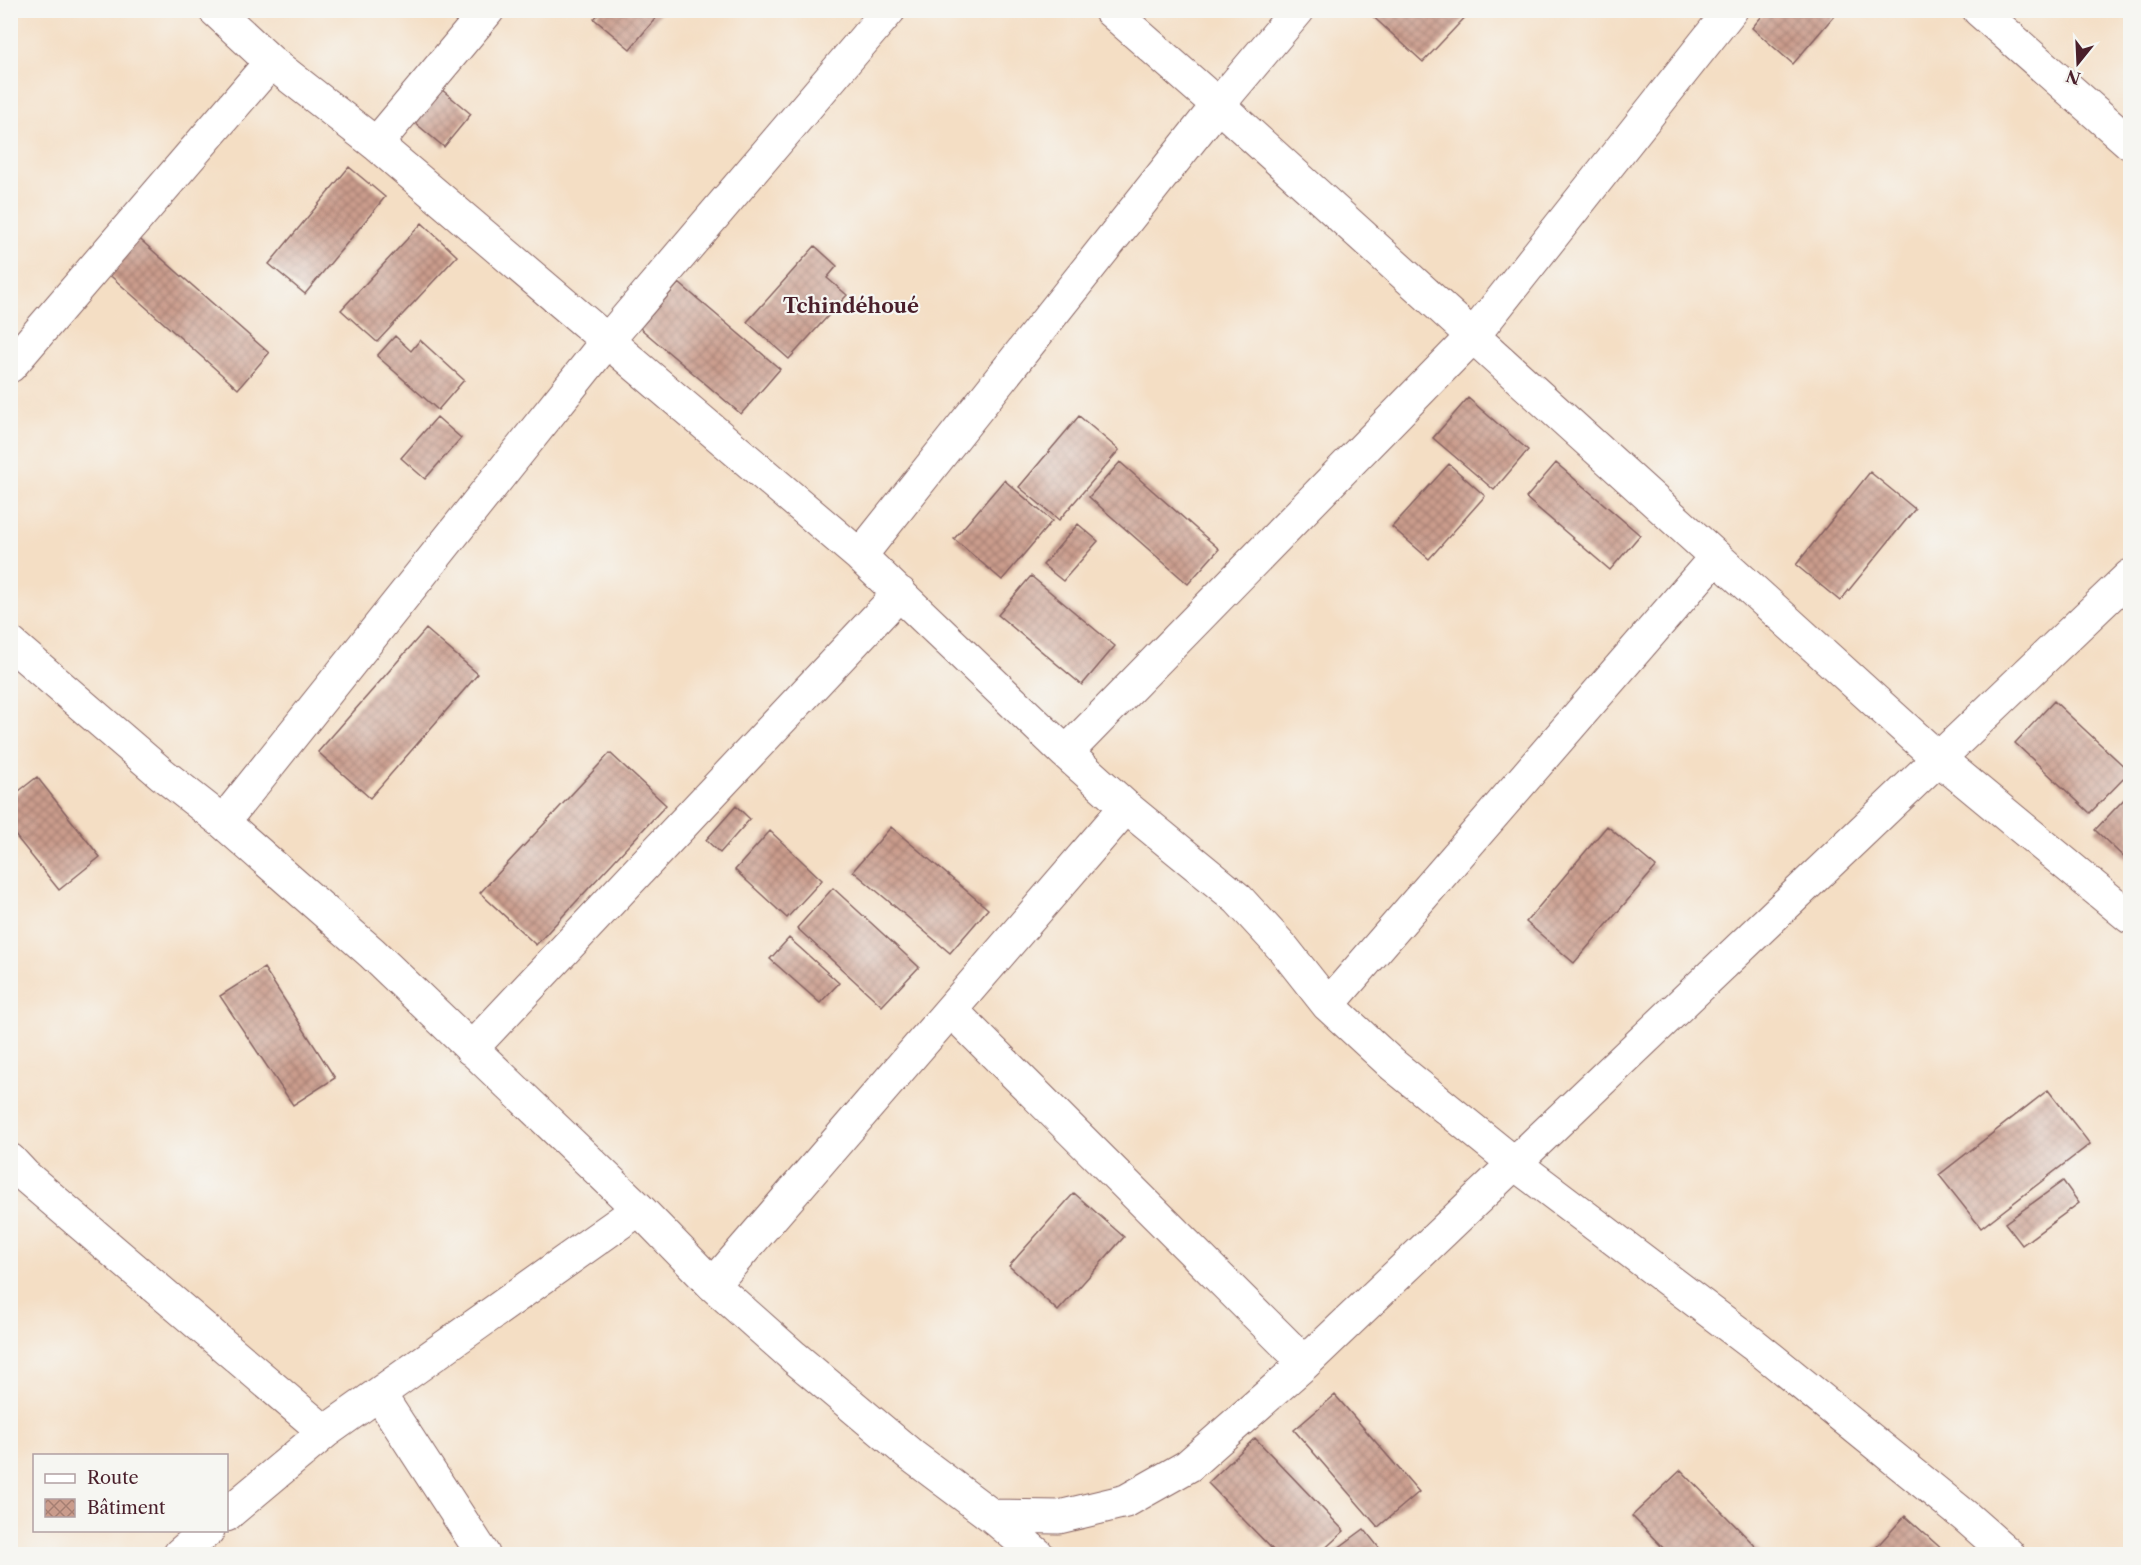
<svg xmlns="http://www.w3.org/2000/svg" width="2141" height="1565" viewBox="0 0 2141 1565" font-family="'Libre Caslon Text',serif">
<defs>
<pattern id="building-cross-hatch" width="8" height="8" patternUnits="userSpaceOnUse" patternTransform="scale(1.5)"><rect width="8" height="8" fill="#ca9c8c"/><path d="M0 0l8 8M0 8l8-8" fill="none" stroke="#a67f73"/></pattern>
</defs>
<rect width="100%" height="100%" fill="#f6f6f2"/>
<filter id="ink" filterUnits="userSpaceOnUse"><feTurbulence type="fractalNoise" baseFrequency=".0167" numOctaves="2"/><feDisplacementMap in="SourceGraphic" scale="12" xChannelSelector="R" yChannelSelector="G"/><feConvolveMatrix kernelMatrix="1 2 1 2 8 2 1 2 1" color-interpolation-filters="sRGB"/></filter>
<filter id="wash" filterUnits="userSpaceOnUse"><feTurbulence type="fractalNoise" baseFrequency=".008" numOctaves="4" result="noise"/><feDisplacementMap in="SourceGraphic" scale="24" xChannelSelector="R" yChannelSelector="G"/><feGaussianBlur stdDeviation="1.35" result="paint"/><feColorMatrix in="noise" values="0 0 0 0 0 0 0 0 0 0 0 0 0 0 0 0 0 1.4 0 .05"/><feComposite in="paint" operator="in"/></filter>
<g filter="url(#wash)">
<rect width="100%" height="100%" fill="#f4dec4"/>
<g id="blocks">
<path fill="url(#building-cross-hatch)" d="M602,10H657L660,13L630,49L594,19Z
M1371,10H1472L1423,62L1369,13Z
M1767,10H1839L1793,64L1752,28Z
M435,84L471,114L444,147L408,117Z
M349,167L385,197L305,294L269,264Z
M422,223L457,256L377,342L341,310Z
M135,235L269,353L238,389L104,270Z
M815,246L837,266L827,278L847,295L789,359L747,322Z
M679,283L780,369L741,414L640,328Z
M395,336L411,351L420,340L464,380L438,410L377,356Z
M1468,398L1528,450L1494,490L1433,438Z
M1079,416L1119,450L1059,520L1019,487Z
M437,417L461,438L425,479L401,458Z
M1120,462L1219,549L1188,584L1089,497Z
M1556,463L1640,535L1610,570L1526,498Z
M1449,464L1485,496L1429,559L1392,527Z
M1870,472L1915,509L1840,601L1796,565Z
M1004,480L1052,521L1002,580L954,539Z
M1078,524L1098,541L1063,581L1043,565Z
M1031,576L1115,646L1082,685L998,615Z
M426,629L478,674L370,798L318,752Z
M2054,701L2130,772L2090,813L2015,743Z
M610,753L666,805L536,945L480,893Z
M37,777L100,857L59,890L10,829V798Z
M2130,793V863L2095,830Z
M736,806L750,819L720,853L706,840Z
M1607,826L1656,867L1574,963L1526,922Z
M891,827L988,909L950,953L853,871Z
M770,831L822,880L787,918L735,870Z
M833,888L919,967L882,1006L797,928Z
M789,938L839,983L820,1003L770,959Z
M264,968L335,1078L293,1105L220,996Z
M2048,1090L2090,1144L1981,1228L1939,1175Z
M2063,1181L2079,1203L2022,1245L2005,1223Z
M1074,1193L1124,1237L1058,1311L1009,1266Z
M1335,1395L1419,1492L1378,1527L1294,1430Z
M1255,1438L1344,1531L1319,1554H1277L1208,1483Z
M1681,1470L1763,1554H1669L1632,1516Z
M1905,1516L1945,1552L1943,1554H1870Z
M1364,1529L1384,1554H1330Z"/>
</g>
</g>
<g filter="url(#ink)">
<use href="#blocks" fill-opacity="0" stroke="#866261" stroke-width="1.5"/>
<g fill="none" stroke-linecap="round" stroke-linejoin="round">
<g stroke="#866261" stroke-width="35">
<path id="minor" d="M215,10L271,62L376,144L860,556L1066,753L1126,807L1238,899L1283,948L1328,1005L1393,1065L1514,1163L1753,1344L1965,1516L2008,1554
M1110,10L1218,105L1939,759L2130,917
M1979,10L2130,143
M376,144L488,10
M10,366L271,62
M860,556L1218,105L1298,10
M10,643L162,774L223,822L372,953L639,1209L713,1285L794,1357L912,1456L992,1516L1037,1554
M1066,753L1473,336L1731,10
M223,822L607,341L889,10
M1328,1005L1716,557
M951,1010L1305,1363
M471,1049L900,593
M10,1160L24,1175L325,1432
M713,1285L1126,807
M379,1394L483,1554
M226,1515L325,1432L639,1209
M992,1516L1059,1517L1126,1501L1188,1466L1305,1363L2130,576
M180,1554L208,1530"/>
</g>
<use href="#minor" stroke="#fff" stroke-width="33"/>
</g>
</g>
<g text-anchor="middle" dominant-baseline="central" stroke-width="4.5" stroke-linejoin="round" paint-order="stroke">
<g font-size="20" font-weight="bold" fill="#4a1f2b" stroke="#f6f6f2">
<text x="851" y="306">Tchindéhoué</text>
</g>
</g>
<rect width="2141" height="1565" fill="none" stroke="#f6f6f2" stroke-width="36"/>
<rect x="33" y="1454" width="195" height="78" fill="#f6f6f2" stroke="#b1a0a2" stroke-width="1.5"/>
<rect x="45" y="1474" width="30" height="9" fill="#ffffff" stroke="#b1a0a2" stroke-width="1.5"/>
<text x="87" y="1484" font-size="18" fill="#4a1f2b">Route</text>
<rect x="45" y="1499" width="30" height="18" fill="url(#building-cross-hatch)" stroke="#b1a0a2" stroke-width="1.5"/>
<text x="87" y="1514" font-size="18" fill="#4a1f2b">Bâtiment</text>
<g transform="translate(2078 63) rotate(198)" stroke="#f6f6f2" stroke-width="4.5" paint-order="stroke">
<path d="M0-4.5L10 22L0 15L-10 22Z" fill="#4a1f2b"/>
<text y="-9" font-size="16" font-weight="bold" text-anchor="middle" fill="#4a1f2b">N</text>
</g>
</svg>
